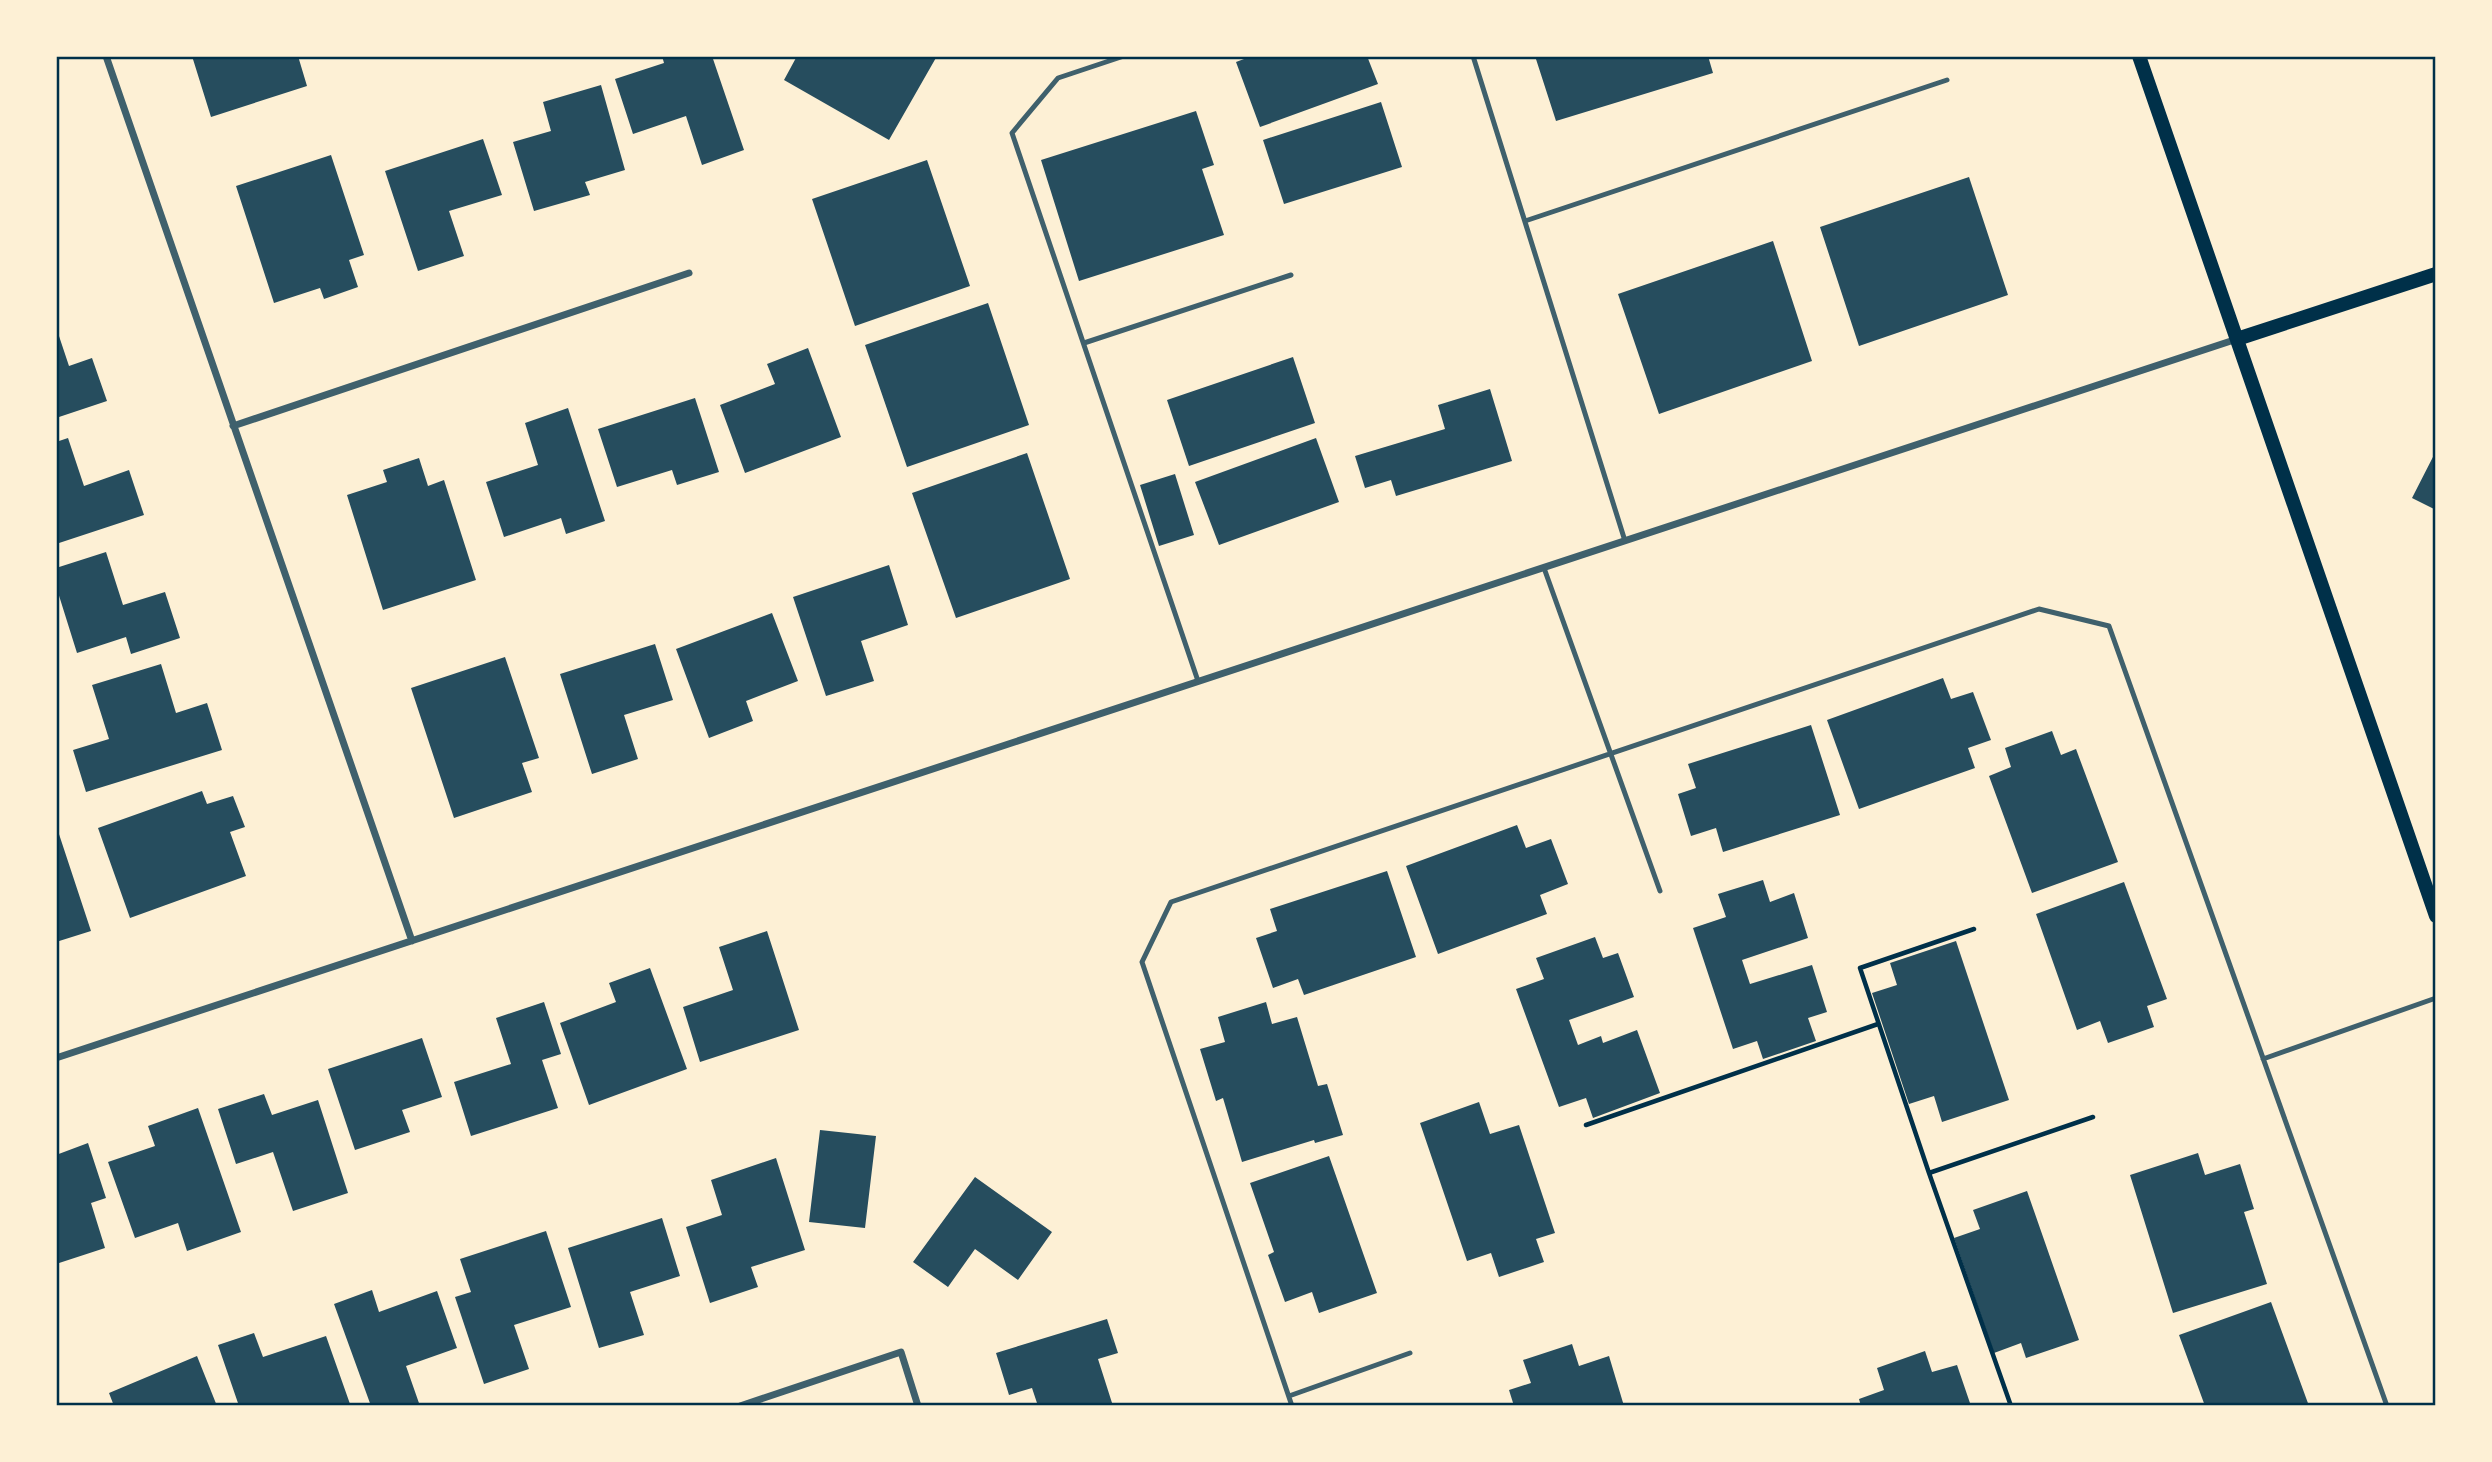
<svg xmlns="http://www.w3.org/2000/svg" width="2492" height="1462" viewBox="0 0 2492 1462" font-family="'Playfair Display',serif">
<rect width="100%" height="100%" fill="#fdf0d5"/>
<path fill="#264d5e" d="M192,56H298L307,86L211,117Z
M662,56H712L744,150L702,165L686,116L633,134L615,79L664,63Z
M797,56H937L889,140L784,80Z
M1252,56H1367L1378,84L1260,127L1236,62Z
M1535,56H1708L1713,73L1556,121Z
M601,85L625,170L585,182L590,195L534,211L513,142L551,131L543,102Z
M1381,102L1402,167L1284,204L1263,140Z
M1196,111L1214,165L1202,169L1224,235L1079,281L1041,160Z
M483,139L502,195L449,211L464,256L418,271L385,171Z
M331,155L364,255L349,260L358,287L324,299L320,288L274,303L236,186Z
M927,160L970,286L855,326L812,199Z
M1969,177L2008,295L1859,346L1820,227Z
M1773,241L1812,361L1659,414L1618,294Z
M988,303L1029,425L907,467L865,345Z
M56,327L69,366L92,358L107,401L56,418Z
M808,348L841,437L745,473L720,405L775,384L767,364Z
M1293,357L1315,423L1189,466L1167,400Z
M1490,389L1512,461L1396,496L1391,480L1365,488L1355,456L1445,429L1438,405Z
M695,398L719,472L677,485L672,470L617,487L598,429Z
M568,408L605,521L566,534L561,518L504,537L486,482L538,465L525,423Z
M68,438L84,486L129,470L144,515L56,544V442Z
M1316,438L1339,502L1219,545L1195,482Z
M2436,451V510L2412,498Z
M1027,453L1070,579L956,618L912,493Z
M419,458L428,486L444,480L476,580L383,610L347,495L387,482L383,470Z
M1175,474L1194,535L1159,546L1140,485Z
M106,552L123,605L165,592L180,638L131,654L126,637L77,653L56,586V568Z
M889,565L908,625L861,641L874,681L826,696L793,597Z
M772,613L798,681L746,701L753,721L709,738L676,649Z
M655,644L673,700L624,715L638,759L592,774L560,674Z
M505,657L539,758L522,763L532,792L454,818L411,688Z
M161,664L176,713L207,703L222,750L86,792L73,750L109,739L92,685Z
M1943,678L1951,699L1973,692L1991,740L1968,748L1975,768L1859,809L1827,720Z
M1811,725L1840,815L1723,852L1716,828L1691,836L1678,794L1696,788L1688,764Z
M2052,731L2061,755L2076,749L2118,862L2032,893L1989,776L2011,767L2005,748Z
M202,791L207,804L233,796L245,827L230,832L246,876L130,918L98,828Z
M56,825L91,931L56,942Z
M1517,825L1526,848L1551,839L1568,884L1540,895L1547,914L1438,954L1406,866Z
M1387,871L1416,957L1304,995L1298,979L1273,988L1256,938L1277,931L1270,909Z
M1763,880L1770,902L1794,893L1808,938L1742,960L1750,984L1812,965L1827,1012L1808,1018L1816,1041L1763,1059L1757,1041L1733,1049L1693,928L1726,917L1718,894Z
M2124,882L2167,999L2147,1006L2154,1027L2108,1043L2100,1021L2077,1030L2036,914Z
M767,931L799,1030L700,1062L683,1007L733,990L719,947Z
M1595,937L1603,958L1618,953L1634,997L1569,1020L1578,1045L1601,1036L1603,1043L1637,1030L1660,1093L1593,1118L1586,1098L1559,1107L1516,989L1544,979L1536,958Z
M1956,941L2009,1100L1942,1122L1934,1096L1909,1104L1872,993L1897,985L1890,963Z
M650,968L687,1069L589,1105L560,1023L616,1002L609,983Z
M544,1002L561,1054L542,1060L558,1108L471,1136L454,1082L511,1064L496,1018Z
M1266,1002L1272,1024L1297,1017L1318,1086L1327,1084L1343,1135L1315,1143L1314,1140L1242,1162L1223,1098L1216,1101L1200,1049L1225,1042L1218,1017Z
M422,1038L442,1097L402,1110L410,1132L355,1150L328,1069Z
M264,1094L272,1115L318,1100L348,1193L293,1211L273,1152L236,1164L218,1109Z
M1479,1102L1490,1134L1519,1125L1555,1233L1536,1239L1544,1262L1499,1277L1491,1253L1467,1261L1420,1123Z
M198,1108L241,1232L187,1251L178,1223L135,1238L108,1162L155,1146L148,1126Z
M820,1130L876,1136L865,1228L809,1222Z
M88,1143L106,1198L91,1203L105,1248L56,1264V1207L59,1206L56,1197V1155Z
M2198,1153L2205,1175L2240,1164L2254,1209L2244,1212L2267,1284L2173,1313L2130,1175Z
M1329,1156L1377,1293L1319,1313L1312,1292L1285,1302L1268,1255L1274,1252L1250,1183Z
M776,1158L805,1250L751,1267L758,1287L710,1303L686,1227L722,1215L711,1180Z
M975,1177L1052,1232L1018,1280L975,1249L948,1287L913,1262Z
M2027,1191L2079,1340L2026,1358L2021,1343L1994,1353L1954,1238L1980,1229L1973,1210Z
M662,1218L680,1276L630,1292L644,1335L599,1348L568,1248Z
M546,1231L571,1307L514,1325L529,1369L484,1384L455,1297L471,1292L460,1259Z
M372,1290L379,1312L437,1291L457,1348L406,1366L420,1406H371L334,1304Z
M2271,1302L2309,1406H2205L2179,1335Z
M1107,1319L1118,1353L1098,1359L1113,1406H1038L1032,1388L1009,1395L996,1353Z
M254,1333L263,1357L326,1336L350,1404L343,1406H239L218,1345Z
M1572,1344L1579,1366L1609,1356L1624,1406H1514L1509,1390L1531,1383L1523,1360Z
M1925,1351L1932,1372L1957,1365L1971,1406H1861L1859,1399L1884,1390L1877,1368Z
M197,1356L217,1406H114L109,1393Z"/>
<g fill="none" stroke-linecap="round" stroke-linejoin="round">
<path stroke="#003049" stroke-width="4.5" d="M1586,1125L1878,1024
M1929,1173L1860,968L1974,929
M2011,1406L1929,1173L2093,1117"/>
<path stroke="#3f606c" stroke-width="5" d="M1124,56L1058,78L1012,133L1198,681
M1473,56L1625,541
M1525,221L1947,80
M1084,343L1291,275
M1544,568L1660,891
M2263,1059L2436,998
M1289,1396L1410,1353
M1292,1406L1142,962L1171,902L2039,609L2109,626L2387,1406"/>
<path stroke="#3f606c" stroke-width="7" d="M106,56L412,941
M233,426L689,273
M56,1058L2237,339
M740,1406L901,1352L918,1406"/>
<path stroke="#003049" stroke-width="14" d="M2139,56L2436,916
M2237,339L2436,274"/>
</g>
<rect width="2492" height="1462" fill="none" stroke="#fdf0d5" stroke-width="116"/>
<rect x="58" y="58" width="2376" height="1346" fill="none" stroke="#003049" stroke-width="2.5"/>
</svg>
